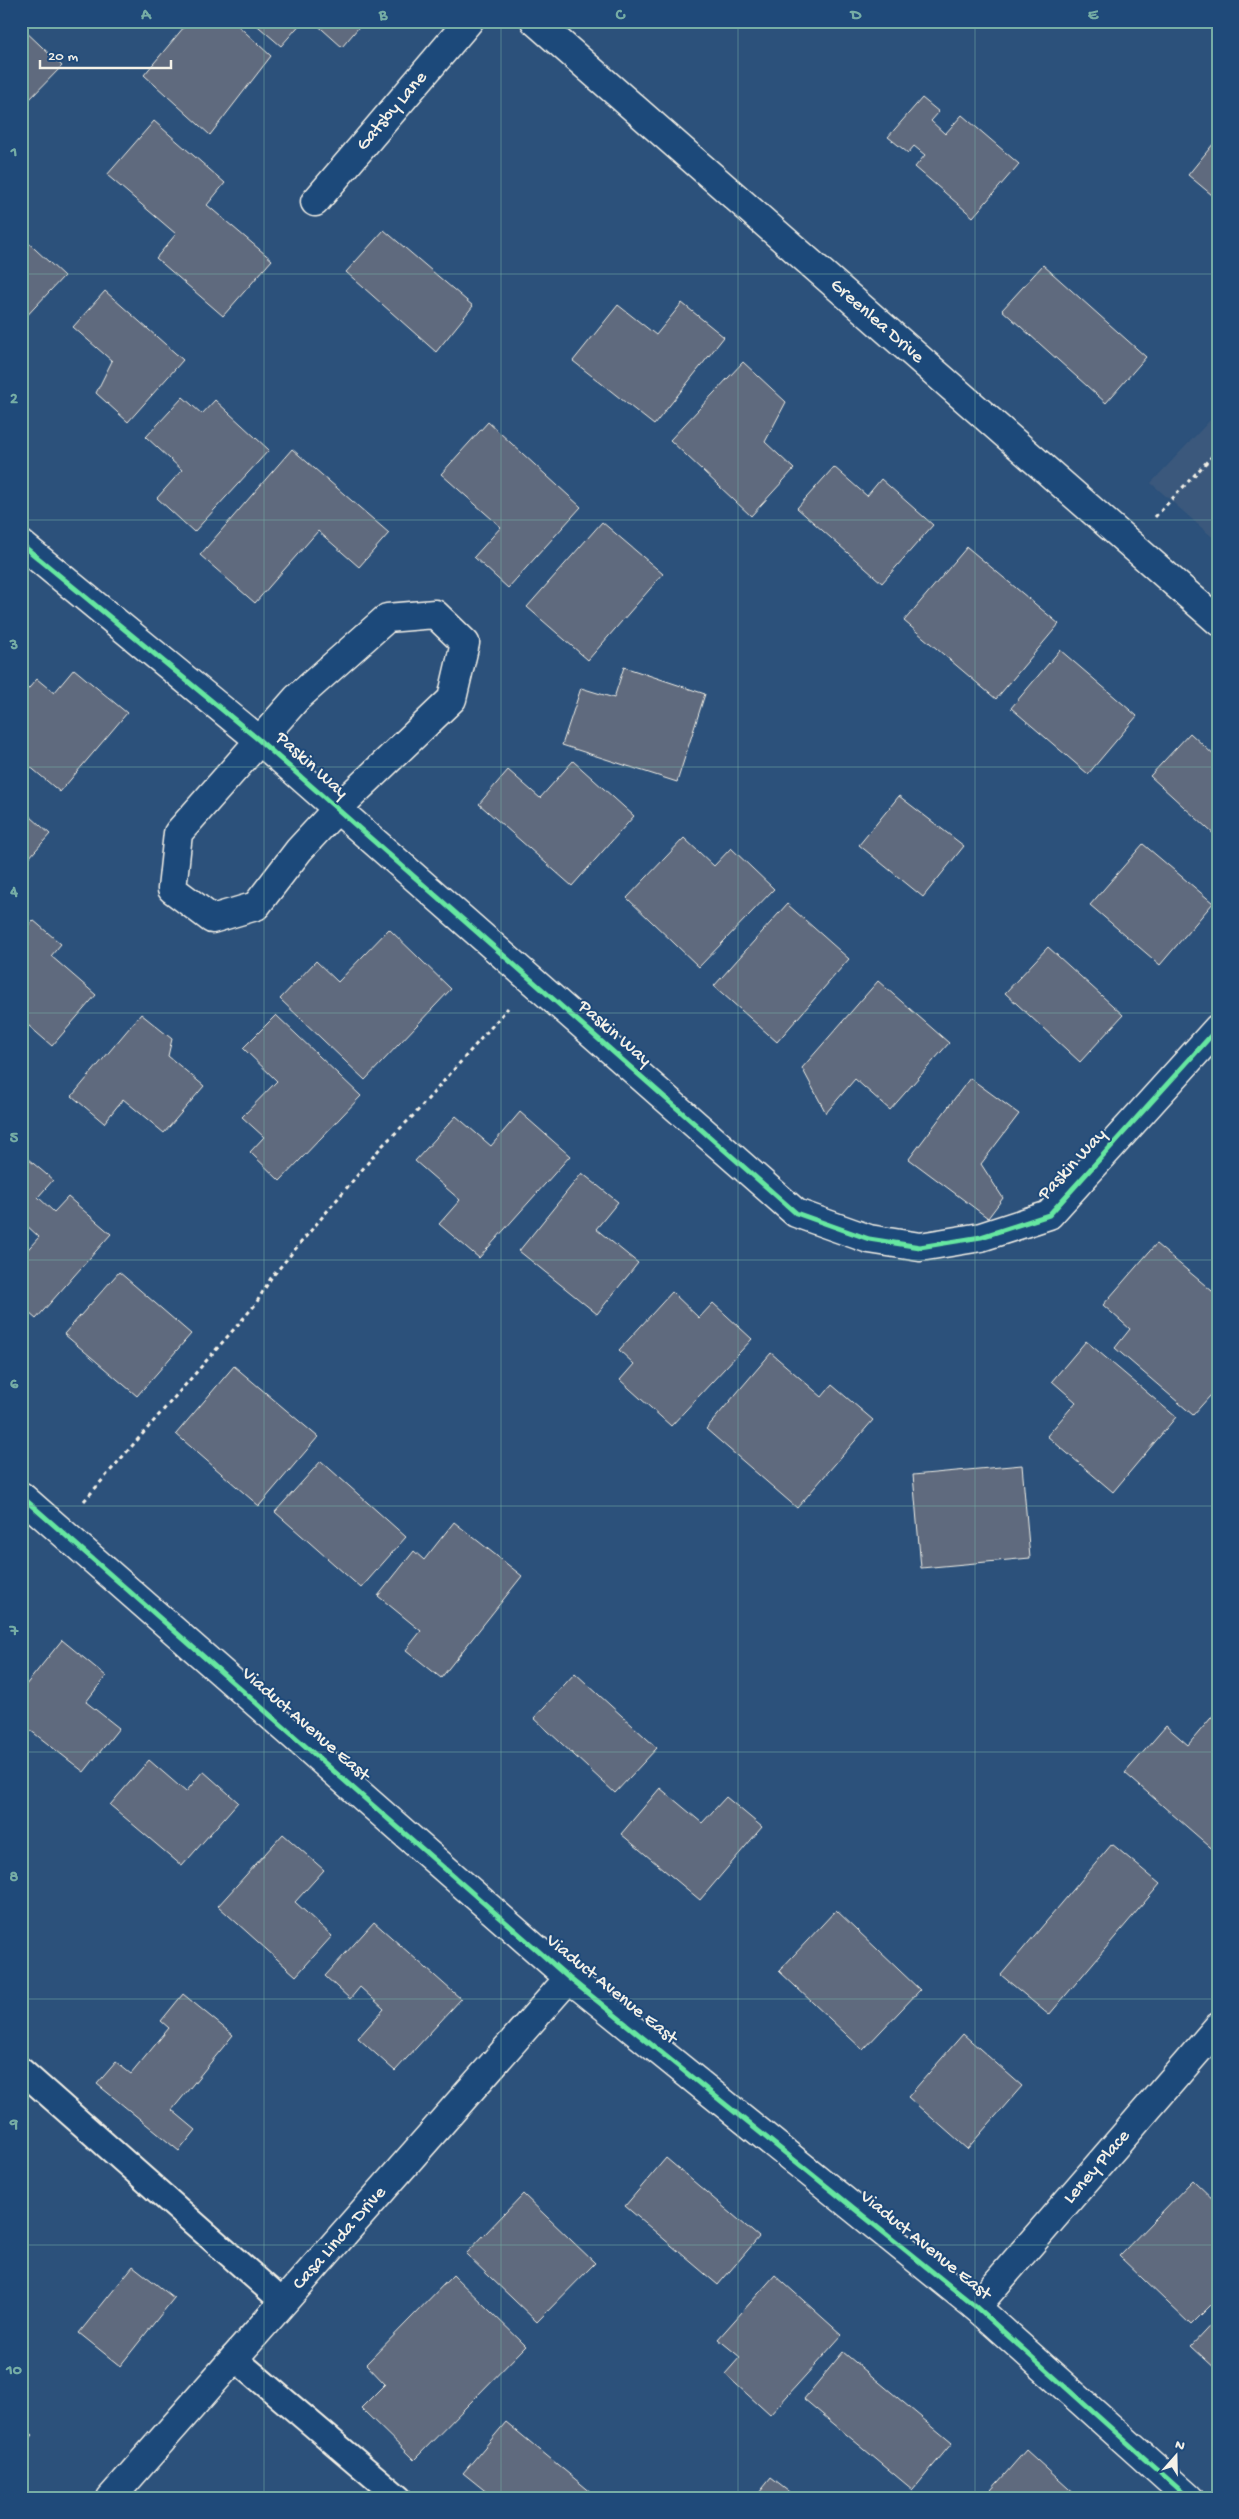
<svg xmlns="http://www.w3.org/2000/svg" width="1239" height="2519" viewBox="0 0 1239 2519" font-family="'Gochi Hand',sans-serif">
<rect width="100%" height="100%" fill="#2c517b"/>
<filter id="ink" filterUnits="userSpaceOnUse"><feTurbulence type="fractalNoise" baseFrequency=".02" numOctaves="2"/><feDisplacementMap in="SourceGraphic" scale="10" xChannelSelector="R" yChannelSelector="G"/><feConvolveMatrix kernelMatrix="1 2 1 2 8 2 1 2 1" color-interpolation-filters="sRGB"/></filter>
<g filter="url(#ink)">
<path fill="#3b597c" d="M1218,412V542L1151,483Z"/>
<path fill="#5e6b7e" stroke="#f4f1e8" d="M189,21H233L271,56L210,135L144,75Z
M252,21H303L281,46Z
M313,21H364L342,47Z
M21,27L62,66L27,102L21,96Z
M922,98L939,112L931,121L945,134L962,115L1019,164L973,217L915,167L925,155L914,146L908,153L888,137Z
M154,121L225,183L207,205L272,260L223,316L156,258L176,234L107,175Z
M1218,138V200L1188,175Z
M384,230L473,306L436,352L346,272Z
M21,236L64,276L21,322Z
M1043,265L1146,357L1106,403L1002,310Z
M105,291L183,360L128,422L96,393L112,361L73,327Z
M682,303L724,337L654,425L573,361L618,305L656,335Z
M743,362L786,402L765,442L794,469L751,516L670,440Z
M183,397L202,414L215,400L269,450L194,532L157,498L182,470L146,437Z
M488,422L581,507L508,588L474,557L501,527L441,474Z
M292,449L389,533L359,567L318,531L255,603L200,555Z
M834,467L867,496L881,479L933,525L882,583L797,508Z
M602,522L663,574L588,660L527,607Z
M967,547L1059,624L996,699L904,621Z
M1060,650L1137,716L1088,774L1011,708Z
M624,667L705,694L677,782L562,745L581,688L614,698Z
M74,669L127,713L60,792L21,759V728L26,723L21,719V697L37,679L54,693Z
M1190,733L1218,759V838L1150,776Z
M573,761L634,816L572,886L479,804L508,770L540,798Z
M899,796L964,846L923,897L859,845Z
M21,808L50,834L21,867Z
M684,838L714,866L731,848L774,889L699,967L627,898Z
M1143,844L1213,903L1160,965L1090,905Z
M787,904L849,959L777,1042L714,986Z
M33,920L61,944L51,956L96,995L52,1046L21,1019V934Z
M389,929L451,989L365,1080L280,999L316,961L338,982Z
M1048,947L1123,1015L1080,1062L1005,993Z
M878,981L949,1043L890,1110L855,1079L826,1113L802,1068Z
M141,1014L172,1039L168,1056L204,1086L164,1133L123,1099L104,1123L72,1096Z
M276,1015L361,1096L280,1181L250,1152L264,1137L242,1117L277,1081L243,1048Z
M970,1078L1019,1114L981,1164L1003,1198L988,1218L909,1159Z
M520,1112L570,1156L479,1258L439,1224L460,1200L415,1161L456,1116L491,1146Z
M21,1153L53,1180L38,1197L54,1212L68,1197L111,1234L36,1319L21,1306V1257L39,1237L24,1223L21,1226Z
M582,1173L618,1202L596,1229L638,1263L597,1314L519,1251Z
M1218,1199V1210L1212,1206Z
M1156,1244L1218,1296V1387L1193,1415L1115,1348L1130,1329L1103,1305Z
M119,1272L191,1334L137,1396L64,1334Z
M672,1292L699,1318L713,1303L752,1339L671,1426L620,1380L634,1364L619,1350Z
M1086,1341L1176,1417L1113,1492L1047,1436L1076,1402L1052,1381Z
M771,1353L822,1397L832,1385L873,1420L797,1508L706,1429Z
M234,1366L318,1437L259,1506L176,1434Z
M321,1461L406,1537L361,1588L275,1512Z
M1022,1465L1030,1558L921,1568L913,1475Z
M454,1522L522,1576L441,1678L406,1650L421,1631L378,1596L414,1551L424,1560Z
M62,1640L106,1676L86,1702L119,1728L84,1772L21,1723V1691Z
M575,1673L657,1748L615,1793L534,1718Z
M1216,1712L1218,1714L1217,1853L1125,1773L1166,1726L1188,1745Z
M149,1760L186,1792L203,1771L238,1802L182,1866L110,1805Z
M660,1788L702,1823L726,1797L762,1827L700,1900L621,1834Z
M283,1834L324,1870L295,1902L332,1936L296,1976L218,1906Z
M1112,1844L1160,1884L1049,2015L1001,1975Z
M836,1910L920,1990L863,2050L779,1971Z
M374,1922L461,1999L395,2071L358,2038L384,2009L360,1987L350,1999L325,1976Z
M183,1994L233,2035L172,2110L196,2130L179,2151L97,2084L116,2062L131,2074L169,2028L161,2021Z
M963,2034L1022,2086L967,2149L908,2097Z
M666,2158L759,2237L718,2285L625,2206Z
M1193,2180L1218,2204V2298L1191,2325L1119,2256Z
M21,2183L28,2189L21,2197Z
M523,2194L595,2263L537,2322L466,2254Z
M133,2266L174,2298L120,2366L79,2333Z
M453,2275L526,2346L414,2460L361,2408L385,2384L366,2364Z
M775,2275L842,2335L770,2415L725,2374L740,2357L718,2339Z
M1218,2317V2371L1191,2346Z
M843,2352L952,2443L913,2490L804,2399Z
M506,2422L598,2498H494L463,2473Z
M21,2425L33,2435L21,2449Z
M1026,2450L1079,2498H984Z
M771,2478L797,2498H755Z"/>
<g fill="none" stroke-linecap="round" stroke-linejoin="round">
<g stroke="#f4f1e8" stroke-width="28">
<path id="service" d="M21,2070L283,2302
M233,2357L399,2498"/>
</g>
<g stroke="#f4f1e8" stroke-width="31">
<g id="minor">
<path id="s1" d="M535,21L1218,621"/>
<path id="s2" d="M315,202L469,21"/>
<path d="M21,544L259,740L796,1213L869,1239L920,1247L981,1237L1049,1215L1218,1028"/>
<path d="M435,614L465,643L452,699L337,809L299,850L256,906L212,919L172,889L178,833L297,698L387,618Z"/>
<path d="M21,1496L569,1978L976,2307L1189,2498"/>
<path id="s3" d="M976,2307L1218,2027"/>
<path id="s4" d="M111,2498L569,1978"/>
</g>
</g>
<path stroke="#f4f1e8" stroke-width="3" stroke-dasharray="4 4" stroke-linecap="butt" d="M1155,517L1218,450
M84,1501L255,1305L271,1278L382,1146L414,1115L508,1008"/>
<use href="#service" stroke="#1f4a7a" stroke-width="24"/>
<use href="#minor" stroke="#1f4a7a" stroke-width="28"/>
<g stroke="#1f4a7a" stroke-width="8">
<path id="cycleway" d="M21,544L259,740L796,1213L869,1239L920,1247L981,1237L1049,1215L1218,1028
M21,1496L569,1978L976,2307L1189,2498"/>
</g>
<use href="#cycleway" stroke="#66e7a1" stroke-width="5"/>
</g>
</g>
<path fill="none" stroke="#76ada5" stroke-width="1" stroke-opacity="0.55" d="M264,21V2498M501,21V2498M738,21V2498M975,21V2498M21,274H1218M21,520H1218M21,767H1218M21,1013H1218M21,1260H1218M21,1506H1218M21,1752H1218M21,1999H1218M21,2245H1218"/>
<g text-anchor="middle" dominant-baseline="central" stroke-width="4" stroke-linejoin="round" paint-order="stroke">
<g font-size="19" fill="#f4f1e8" stroke="#1f4a7a">
<text stroke="none"><textPath href="#s2" startOffset="119">Gatsby Lane</textPath></text>
<text stroke="none"><textPath href="#s1" startOffset="455">Greenlea Drive</textPath></text>
<text transform="translate(311 766) rotate(42)">Paskin Way</text>
<text transform="translate(614 1034) rotate(41)">Paskin Way</text>
<text transform="translate(1073 1165) rotate(-47)">Paskin Way</text>
<text transform="translate(305 1725) rotate(41)">Viaduct Avenue East</text>
<text transform="translate(611 1990) rotate(39)">Viaduct Avenue East</text>
<text stroke="none"><textPath href="#s3" startOffset="185">Leney Place</textPath></text>
<text stroke="none"><textPath href="#s4" startOffset="346">Casa Linda Drive</textPath></text>
<text transform="translate(925 2246) rotate(39)">Viaduct Avenue East</text>
</g>
</g>
<rect width="1239" height="2519" fill="none" stroke="#1f4a7a" stroke-width="55"/>
<g transform="translate(1176 2456) rotate(20)" stroke="#1f4a7a" stroke-width="4" paint-order="stroke">
<path d="M0-4L9 19L0 12L-9 19Z" fill="#f4f1e8"/>
<text y="-8" font-size="14" font-weight="bold" text-anchor="middle" fill="#f4f1e8">N</text>
</g>
<path d="M40 60v8h131v-8" fill="none" stroke="#f4f1e8" stroke-width="2.5"/>
<text x="48" y="60" font-size="15" fill="#f4f1e8" stroke="#1f4a7a" stroke-width="4" paint-order="stroke">20 m</text>
<rect x="28" y="28" width="1184" height="2464" fill="none" stroke="#76ada5" stroke-width="2"/>
<g font-size="16" text-anchor="middle" font-weight="bold" fill="#76ada5">
<text x="146" y="19">A</text>
<text x="383" y="19">B</text>
<text x="620" y="19">C</text>
<text x="856" y="19">D</text>
<text x="1093" y="19">E</text>
<text x="14" y="156">1</text>
<text x="14" y="403">2</text>
<text x="14" y="649">3</text>
<text x="14" y="896">4</text>
<text x="14" y="1142">5</text>
<text x="14" y="1388">6</text>
<text x="14" y="1635">7</text>
<text x="14" y="1881">8</text>
<text x="14" y="2128">9</text>
<text x="14" y="2374">10</text>
</g>
</svg>
